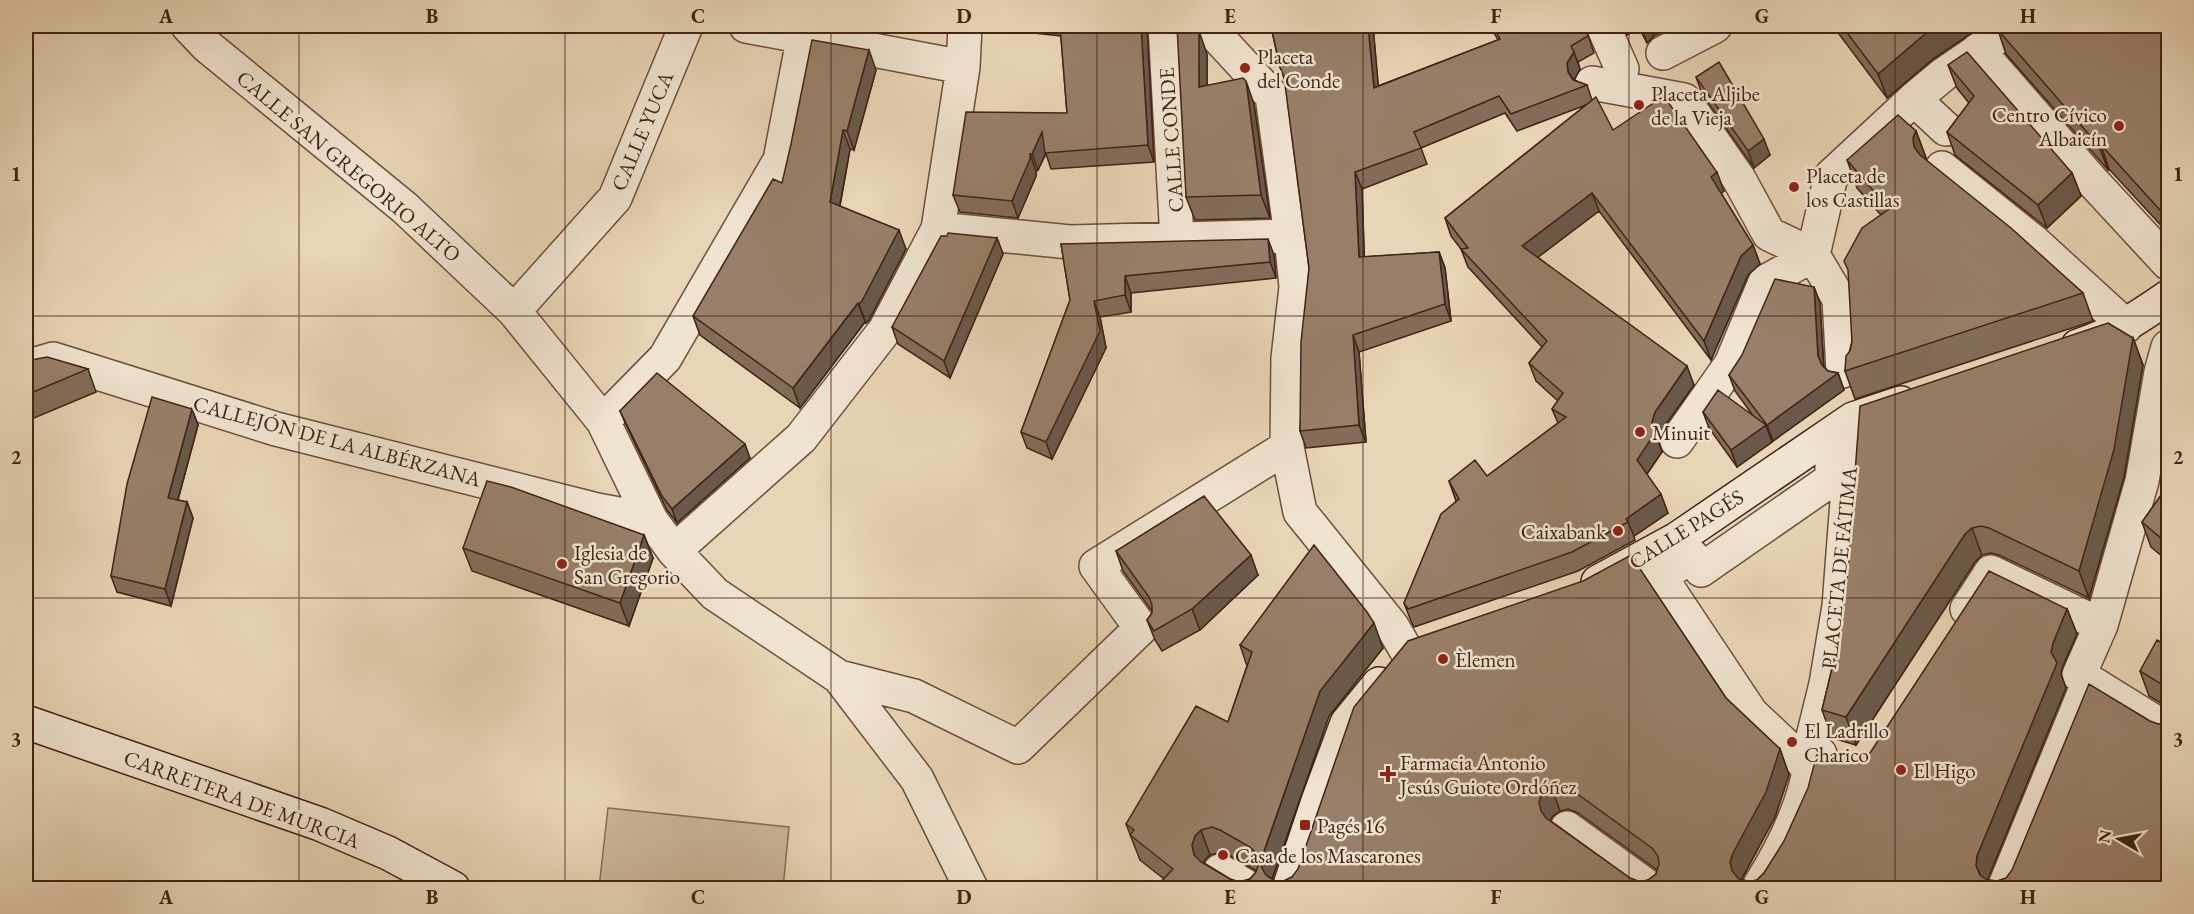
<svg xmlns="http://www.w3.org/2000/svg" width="2194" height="914" viewBox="0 0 2194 914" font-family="'EB Garamond',serif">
<rect width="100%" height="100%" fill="#e8d4b6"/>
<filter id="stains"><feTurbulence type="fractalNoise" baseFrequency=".00333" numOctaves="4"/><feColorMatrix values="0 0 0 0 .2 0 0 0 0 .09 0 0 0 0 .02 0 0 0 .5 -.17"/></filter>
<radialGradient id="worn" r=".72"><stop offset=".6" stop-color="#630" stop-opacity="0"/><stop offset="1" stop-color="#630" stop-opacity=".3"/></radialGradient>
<path fill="#ccb69b" stroke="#876c58" stroke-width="1.5" d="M608,808L789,827L783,888H599Z"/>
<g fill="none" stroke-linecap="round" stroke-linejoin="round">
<g stroke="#6c4f3d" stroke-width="36">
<path id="street" d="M188,26L207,46L405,208L514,311L603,421L651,520L674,551L715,594L839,677L917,779L971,888
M746,26L963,67
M1165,26L1177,239
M1201,26L1213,32L1272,96L1291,236L1296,287L1288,358L1287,447L1300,512L1392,626L1406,650
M1603,26L1622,69
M1978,50L2094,183L2168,263
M1663,53L1715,26
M1592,83L1684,100L1739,179L1769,234L1813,255L1839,299L1843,371
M1914,99L1946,129
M1942,168L2033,241L2126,326
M938,229L1070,242L1291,236
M514,311L615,198L686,26
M26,367L53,359L276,429L597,510L651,520
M603,421L665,358L780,160L804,35
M1852,436L1839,606L1826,684L1811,745V754L1805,764L1751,713L1661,578L1691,555L1701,570L1832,479V455Z
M1677,441L1731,364L1765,282L1813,255L1831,176L1914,99L1944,74L2014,26
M674,551L801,438L885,330L938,229L963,67L965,26
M1967,609L1991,572L2101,625
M839,677L914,696L1018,747L1141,628L1096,566L1287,447
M2089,681L2168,730
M1567,828L1650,888
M1220,871L1249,888
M1758,888C1782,850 1808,800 1811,754H1820
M2004,888L2089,681L2079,675L2101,625L2142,481L2161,372L2168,347"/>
</g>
<g stroke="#422315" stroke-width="36">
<path id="secondary" d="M2078,346C2112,335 2139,317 2168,297
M1598,582L1677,539L1853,419L1901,403
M26,722L320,824L388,853L453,888
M1289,888L1318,801L1347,723L1379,684"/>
</g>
<use href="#street" stroke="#f0e3d0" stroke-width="33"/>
<use href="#secondary" stroke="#f0e3d0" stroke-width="33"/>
</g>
<path fill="#836d5a" stroke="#422315" stroke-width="1.5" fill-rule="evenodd" d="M1031,26H1147L1154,162L1051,169L1046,154L1038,170L1036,171V176L1018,218L960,212L953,195L1067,113L1061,36L1034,33Z
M1232,26H1373L1378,86L1498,40L1490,26H1585L1594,53L1578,62L1580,69L1574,80L1587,85L1592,100L1613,130L1724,191L1721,193L1753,245L1760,264L1748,275L1711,360L1599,211L1538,257L1694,385L1661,431L1658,440L1662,452L1647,474L1668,513L1634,536L1635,540L1578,571L1414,627L1411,621L1404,603L1456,501L1449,481L1487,476L1558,423L1552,409L1558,401L1536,381L1529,363L1542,347L1468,267L1461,249L1451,236L1445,218L1586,105L1517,131L1505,113L1421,148L1427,164L1362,189L1364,257L1439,252L1445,268L1451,321L1359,352L1366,442L1306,448L1300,431L1309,268L1285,81L1280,67L1271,27Z
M1622,26H1675L1654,36L1647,43L1639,28L1627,35Z
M1833,26H1982L1933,59L1887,98Z
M2169,26V234L2109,169L2108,170L2006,54L1998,30Z
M1207,54V85L1254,104L1270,218L1195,220L1186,197Z
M1948,65L2072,173L2081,196L2047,228L1955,155L1947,132L1969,103L1957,88Z
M876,70L854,150L850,149L840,206L906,249L869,320L866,323L865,322L800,408L700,335L693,316Z
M1696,77L1770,155L1754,168L1702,94Z
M1916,131L1926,158V160L2083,293L2093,321L1855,399L1845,371L1881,215L1857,188L1847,160Z
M997,238L1003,254L950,378L898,344L892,327Z
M1061,244L1274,255L1276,278L1131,293V312L1100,317L1106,348L1052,459L1027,448L1021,432L1070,300Z
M1814,287L1820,303L1824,367L1828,371L1838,373L1844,390L1773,441L1770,438L1772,442L1737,467L1709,428L1703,412L1754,417L1735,391L1729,375Z
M2133,338L2143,365L2124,477L2089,598L1999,555L1991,553L1982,555L1975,562L1856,745L1832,738L1822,710L1834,660Z
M26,361L88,369L96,392L29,420L28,454H26Z
M192,409L198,425L178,500L187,502L193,518L171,606L117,592L111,576Z
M620,411L750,458L677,523L667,510L626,425Z
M2169,484V562L2151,547L2142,522Z
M644,535L653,558L629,626L472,571L463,548Z
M1116,551L1258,575L1200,630L1162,651L1155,640L1147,620L1152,613V611L1123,571Z
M1637,565L1726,698L1780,749L1789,775L1775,817L1742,879L1749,882L1757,880L1764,873L1850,760H1861L2067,609L2077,634L2062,668L2061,674L2066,688L1987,880L1997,881L2169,888H1155L1164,879L1140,860L1126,824L1228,722L1247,666L1240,645L1383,648L1329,716L1272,879L1275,881H1284L1292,877ZM1568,809L1578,813L1657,870L1656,874L1648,880L1640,882L1630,878L1551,821L1552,817L1560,811ZM1221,852L1229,855L1257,871L1256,872L1250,879L1239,882L1230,879L1204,863V861L1210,855Z
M2169,647V708L2149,696L2140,671Z"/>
<path fill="#6a594a" stroke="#422315" stroke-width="1.5" d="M1141,26H1147L1154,162L1148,145Z
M1368,26H1373L1380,104L1374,88Z
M1642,26H1650L1654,36L1647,43L1641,27Z
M1938,26H1982L1933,59L1887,98L1878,74L1925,34Z
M1199,31L1207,54V110L1199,87Z
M869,50L876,70L854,150L847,131Z
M1574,52L1580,69L1574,80L1568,72L1567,63Z
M1246,81L1254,104L1270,218L1261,195Z
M843,130L850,149L837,221L830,202Z
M1916,131L1926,158L1923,166L1914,147L1913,138Z
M1042,132L1048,148L1038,170L1032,154Z
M1764,139L1770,155L1754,168L1748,151Z
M2101,145L2109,169L2108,170L2099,146Z
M1030,154L1036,171V176L1018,218L1012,201Z
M1355,172L1362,189L1365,274L1359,257Z
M1717,172L1724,191L1718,196L1711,177Z
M2072,173L2081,196L2047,228L2038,205Z
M1592,193L1599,211L1529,264L1522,246Z
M899,230L906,249L869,320L866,323L859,304Z
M997,238L1003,254L950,378L944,361Z
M1268,239L1274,255L1276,278L1270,262Z
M1753,245L1760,264L1748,275L1711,360L1704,341L1741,256Z
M1439,252L1445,268L1451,321L1445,304Z
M1125,276L1131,293V312L1125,295Z
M1814,287L1820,303L1824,373L1818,356Z
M1094,301L1100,317L1106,348L1052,459L1046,442Z
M858,303L865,322L800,408L793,388Z
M1353,335L1359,352L1366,442L1359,425Z
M2133,338L2143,365L2124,477L2089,598L2079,571Z
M1687,366L1694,385L1661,431L1658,440L1662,452L1644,478L1637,460L1655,412Z
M1838,373L1844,390L1773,441L1767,425Z
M192,409L198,425L174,514L168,498Z
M26,410L29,420L28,454L26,446Z
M1766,425L1772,442L1737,467L1731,450Z
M745,444L750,458L677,523L672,509Z
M1661,494L1668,513L1634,536L1628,522L1626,519Z
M187,502L193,518L171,606L165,589Z
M1972,528L1982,555L1975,562L1856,745L1846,717L1965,534Z
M644,535L653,558L629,626L620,603Z
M1251,555L1258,575L1200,630L1192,609Z
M2067,609L2077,634L2062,668L2061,674L2066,688L1987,881L1986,888L1976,866L1977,856L2051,652L2053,643Z
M1374,623L1383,648L1329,716L1271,882V888L1261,866L1262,857L1320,691Z
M1780,749L1789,775L1775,817L1742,878L1739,887L1732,871L1730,862L1733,853Z
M1551,786L1560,811L1552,817L1548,827L1541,811L1539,802L1543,791Z
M1201,830L1210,855L1204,861L1201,870L1194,855L1192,845L1195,836Z"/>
<path fill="#987f69" stroke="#422315" stroke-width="1.5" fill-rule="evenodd" d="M1060,26H1141L1148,145L1045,153L1042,132L1032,154H1030V159L1012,201L953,195L966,112L1067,113Z
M1177,26H1194L1199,31V87L1243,78L1246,81L1261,195L1186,197Z
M1271,26H1368L1374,88L1500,39L1493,26H1584L1588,36L1571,46L1574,52L1567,63L1568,72L1573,80L1587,85L1511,114L1499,96L1414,132L1421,148L1355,172L1359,257L1439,252L1445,304L1353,335L1359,425L1300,431L1301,342L1309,268L1284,77L1280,67Z
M1842,26H1938L1925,34L1878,74Z
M2004,26H2169V220L2101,145L2099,146L1998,30Z
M812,40L869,50L847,131L843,130L830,202L899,230L862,301L859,304L858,303L793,388L693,316L773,179L782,183L791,144Z
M1967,52L2072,173L2038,205L1947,132L1974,96L1948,65Z
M1719,62L1764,139L1748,151L1696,77Z
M1596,97L1613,130L1661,98L1666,99L1716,171L1717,172L1711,177L1753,245L1741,256L1704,341L1592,193L1522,246L1687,366L1655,412L1652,422L1655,433L1637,460L1661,494L1626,519L1628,522L1572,552L1408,609L1404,603L1441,514L1459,499L1449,481L1475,460L1487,476L1566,417L1552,409L1563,393L1529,363L1547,341L1461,249L1468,248L1445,218Z
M1898,115L1916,131L1913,138L1914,147L1920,155L2011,228L2083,293L1845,371L1846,356L1850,351L1852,342L1848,270L1844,261L1862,228L1889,209L1847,160Z
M948,233L997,238L944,361L892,327L941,236H947Z
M1268,239L1270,262L1125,276V295L1094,301L1100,331L1046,442L1021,432L1070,300L1061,244Z
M1775,279L1814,287L1818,356L1822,365L1828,371L1838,373L1767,425L1729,375L1742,355Z
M2108,323L2133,338L2114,449L2079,571L1989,528L1981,526L1972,528L1965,534L1846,717L1822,710L1834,660L1847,581L1860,406Z
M47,357L88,369L26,395V361Z
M657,373L745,444L672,509L662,496L620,411Z
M1718,390L1766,425L1731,450L1703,412Z
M152,397L192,409L168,498L187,502L165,589L111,576L127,484Z
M487,481L511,487L644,535L620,603L463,548Z
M2169,484V545L2142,522Z
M1204,496L1251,555L1192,609L1154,631L1147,620L1152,613V605L1149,597L1116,551Z
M1314,545L1367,612L1374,623L1320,691L1262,857L1261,866L1266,875L1275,881H1284L1292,877L1298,869L1354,707L1408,641L1583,581L1633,554L1636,563L1726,698L1780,749L1766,792L1733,853L1730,862L1732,871L1739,879L1749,882L1757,880L1764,873L1784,841L1808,788L1818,750L1850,760H1861L1870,753L1989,571L2067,609L2053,643L2051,652L2057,663L1977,856L1976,866L1980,875L1987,880L1997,881L2006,878L2012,870L2089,684L2150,721L2158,724L2167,722L2169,720V888H1155L1173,869L1130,835L1134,830L1126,824L1196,706L1228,722L1252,652L1240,645ZM1559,784L1569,788L1652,848L1658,856L1659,864L1656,874L1648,880L1640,882L1630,878L1546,818L1541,811L1539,802L1543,791L1551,786ZM1212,827L1220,830L1250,847L1256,853L1259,862L1256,872L1250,879L1239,882L1230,879L1201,862L1194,855L1192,845L1195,836L1201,830Z
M2157,640L2169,647V689L2140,671Z"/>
<path fill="none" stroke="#422315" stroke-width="1.5" stroke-opacity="0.55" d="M299,26V888M565,26V888M831,26V888M1097,26V888M1363,26V888M1629,26V888M1895,26V888M26,316H2168M26,598H2168"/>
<g fill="#8f2418" stroke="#f0e3d0" stroke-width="2">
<circle cx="1245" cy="68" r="6"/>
<circle cx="1639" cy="105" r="6"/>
<circle cx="2119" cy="126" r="6"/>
<circle cx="1794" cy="187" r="6"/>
<circle cx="1640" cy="432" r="6"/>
<circle cx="1618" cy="531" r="6"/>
<circle cx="562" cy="564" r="6"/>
<circle cx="1443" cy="659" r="6"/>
<circle cx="1792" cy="742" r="6"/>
<circle cx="1901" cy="770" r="6"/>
<path d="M1385 765h6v6h6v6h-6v6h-6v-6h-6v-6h6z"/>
<rect x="1299" y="819" width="12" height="12" rx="3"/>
<circle cx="1223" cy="855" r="6"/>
</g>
<g text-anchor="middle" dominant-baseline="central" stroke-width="5" stroke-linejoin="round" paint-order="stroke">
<g font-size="21" fill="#422315" stroke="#f0e3d0" text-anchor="start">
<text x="1257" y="56">Placeta<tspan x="1257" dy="24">del Conde</tspan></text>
<text x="1651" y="93">Placeta Aljibe<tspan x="1651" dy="24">de la Vieja</tspan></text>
<text x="2107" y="114" text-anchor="end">Centro Cívico<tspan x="2107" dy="24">Albaicín</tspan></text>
<text x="1806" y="175">Placeta de<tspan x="1806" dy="24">los Castillas</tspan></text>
<text x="1652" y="432">Minuit</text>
<text x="1606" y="531" text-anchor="end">Caixabank</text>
<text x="574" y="552">Iglesia de<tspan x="574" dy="24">San Gregorio</tspan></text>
<text x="1455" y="659">Èlemen</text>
<text x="1804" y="730">El Ladrillo<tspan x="1804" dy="24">Charico</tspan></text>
<text x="1400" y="762">Farmacia Antonio<tspan x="1400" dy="24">Jesús Guiote Ordóñez</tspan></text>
<text x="1913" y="770">El Higo</text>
<text x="1317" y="825">Pagés 16</text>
<text x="1235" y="855">Casa de los Mascarones</text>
</g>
<g font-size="21" fill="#422315" stroke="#f0e3d0">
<text transform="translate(642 131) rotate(-67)">CALLE YUCA</text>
<text transform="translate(1171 140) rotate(-94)">CALLE CONDE</text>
<text transform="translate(349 166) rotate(40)">CALLE SAN GREGORIO ALTO</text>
<text transform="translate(337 441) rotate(15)">CALLEJÓN DE LA ALBÉRZANA</text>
<text transform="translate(1686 529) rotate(-32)">CALLE PAGÉS</text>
<text transform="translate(1839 568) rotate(-84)">PLACETA DE FÁTIMA</text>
<text transform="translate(242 799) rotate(20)">CARRETERA DE MURCIA</text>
</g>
</g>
<rect width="2194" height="914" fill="none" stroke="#e8d4b6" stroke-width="66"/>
<g transform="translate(2119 839) rotate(280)" stroke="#f0e3d0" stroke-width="4.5" paint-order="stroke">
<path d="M0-4.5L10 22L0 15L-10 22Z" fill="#422315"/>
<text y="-9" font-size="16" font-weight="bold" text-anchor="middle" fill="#422315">N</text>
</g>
<rect x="33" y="33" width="2128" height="848" fill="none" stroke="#422315" stroke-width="2"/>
<g font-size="20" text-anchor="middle" font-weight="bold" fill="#422315">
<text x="166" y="23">A</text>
<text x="432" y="23">B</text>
<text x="698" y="23">C</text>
<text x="964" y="23">D</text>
<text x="1230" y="23">E</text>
<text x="1496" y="23">F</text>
<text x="1762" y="23">G</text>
<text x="2028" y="23">H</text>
<text x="16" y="181">1</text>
<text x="2178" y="181">1</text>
<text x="16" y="464">2</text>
<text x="2178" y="464">2</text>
<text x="16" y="746">3</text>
<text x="2178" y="746">3</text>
<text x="166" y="904">A</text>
<text x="432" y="904">B</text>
<text x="698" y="904">C</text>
<text x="964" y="904">D</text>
<text x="1230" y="904">E</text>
<text x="1496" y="904">F</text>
<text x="1762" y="904">G</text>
<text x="2028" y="904">H</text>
</g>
<rect width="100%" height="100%" filter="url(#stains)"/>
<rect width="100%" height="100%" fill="url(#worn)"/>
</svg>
